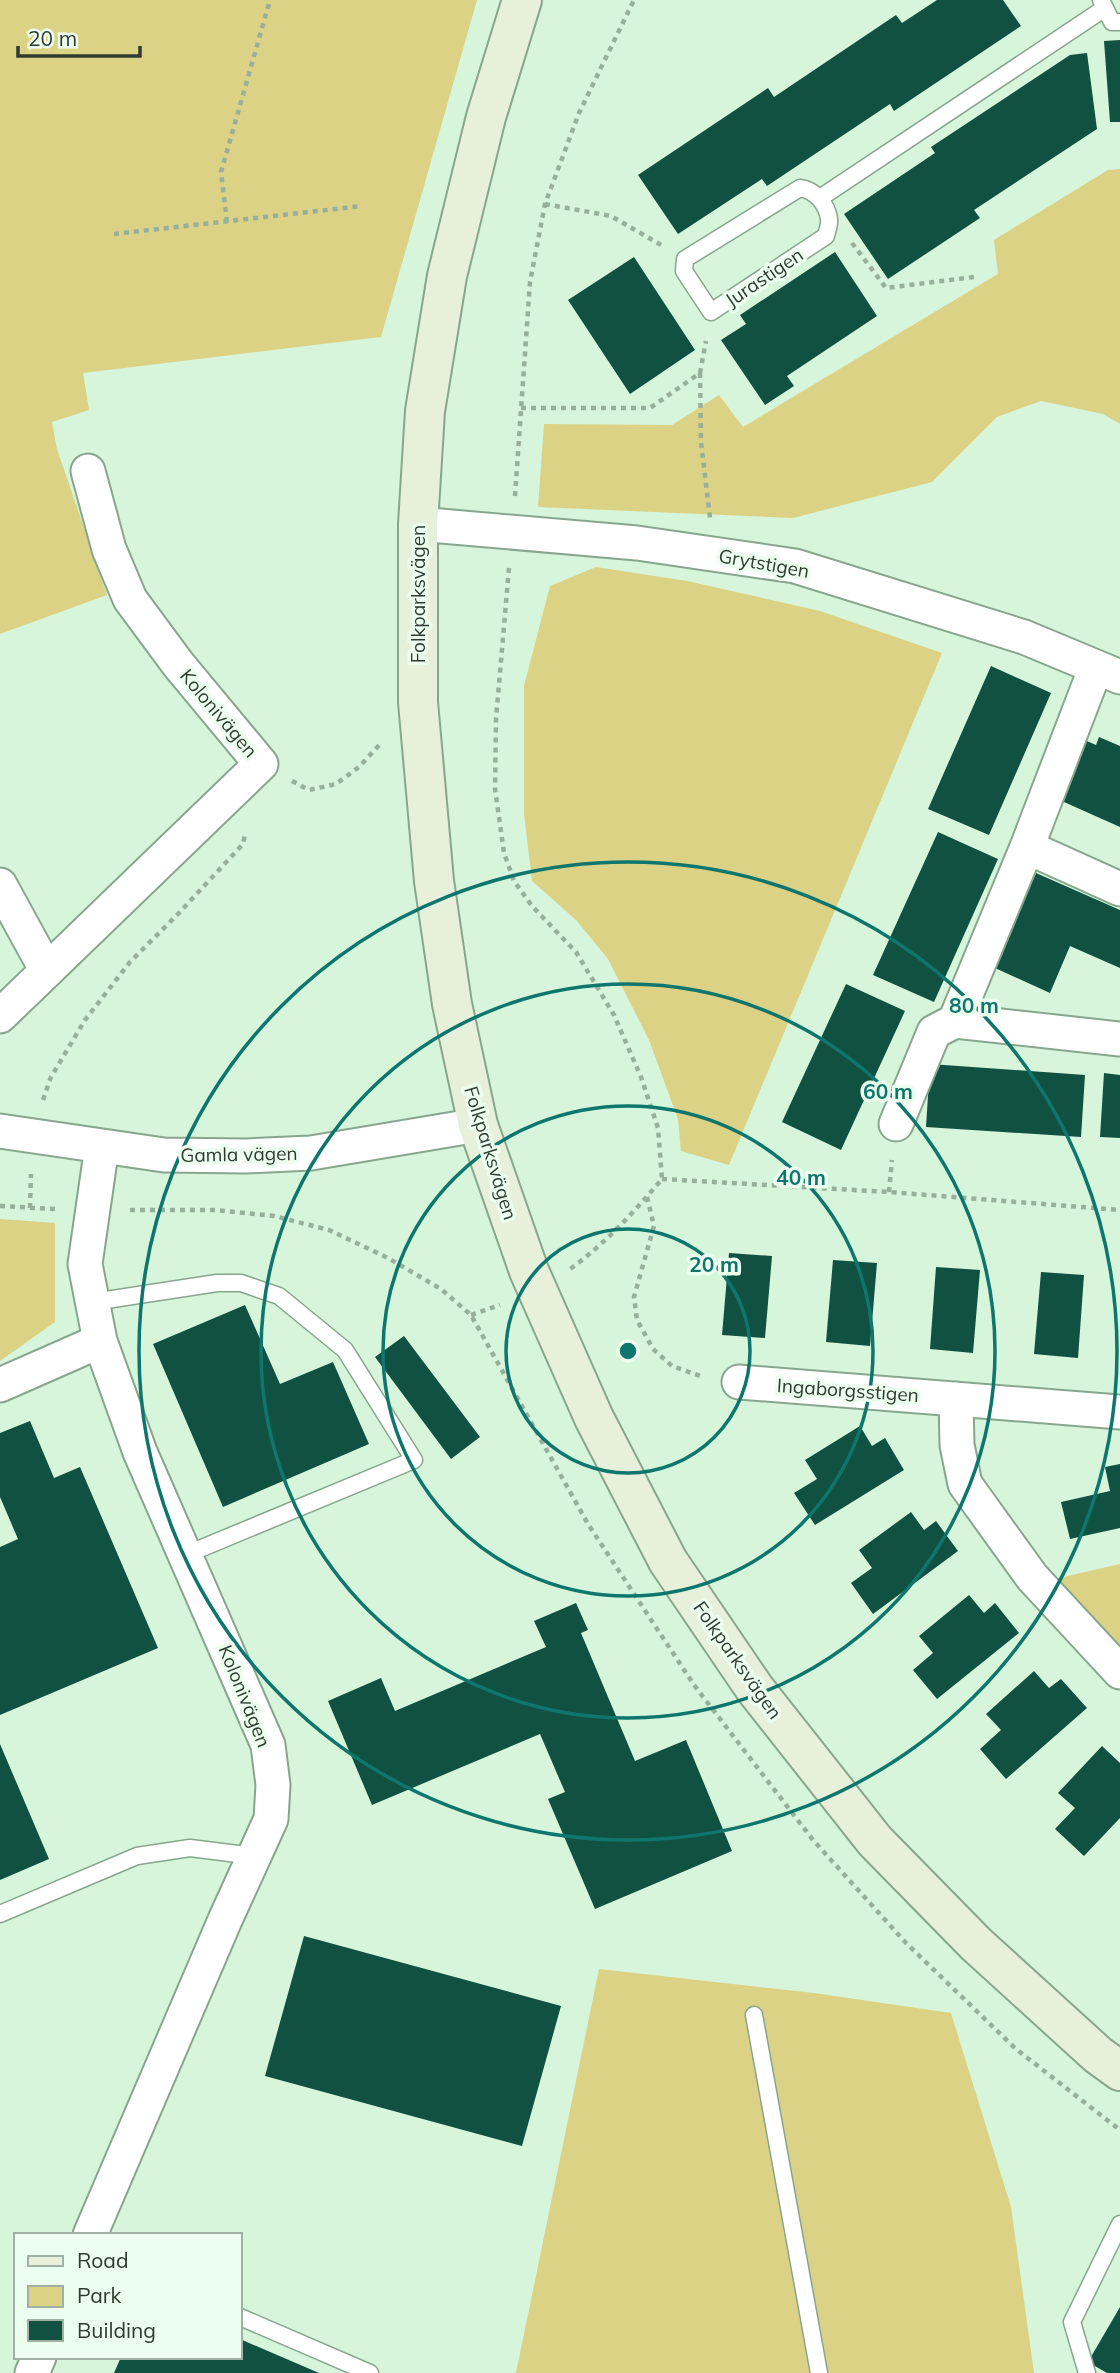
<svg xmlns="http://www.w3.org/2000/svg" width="1120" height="2373" viewBox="0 0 1120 2373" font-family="Mulish,sans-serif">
<rect width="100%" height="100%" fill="#d6f5db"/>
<path fill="#dbd286" d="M0,0H477L381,337L83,373L89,410L52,422L57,449L107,595L0,634Z
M1120,169V424L1103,414L1041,401L997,417L932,482L793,518L538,507L544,424L672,425L719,395L743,427L998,274L994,240L1108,170Z
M596,567L687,581L820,611L942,653L729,1165L681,1151L678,1119L649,1040L608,959L576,920L532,881L524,814V686L550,586Z
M0,1219L55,1223V1322L0,1361Z
M1120,1564V1651L1054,1579Z
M599,1969L814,1993L951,2013L1011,2207L1034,2373H516Z"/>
<path fill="#105142" d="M937,0H1003L1021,26L894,111L890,104L767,186L762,179L678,234L638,175L768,88L774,97L896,15L902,23Z
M1120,40V122H1110L1104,41Z
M1087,53L1097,129L974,210L980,218L888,279L844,214L935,153L931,147L1070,55Z
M835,252L877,316L787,376L794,386L765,405L721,340L746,324L740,315Z
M634,257L695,350L630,394L568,300Z
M991,666L1051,693L989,835L928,809Z
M1099,737L1120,746V827L1055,798L1082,739L1096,745Z
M938,832L998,859L934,1002L873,975Z
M1036,873L1120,910V968L1070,946L1050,993L995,968Z
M846,984L905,1011L841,1150L782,1122Z
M930,1064L1085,1075L1081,1137L926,1127Z
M1104,1073L1120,1075V1138L1100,1137Z
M729,1253L772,1256L765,1338L722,1335Z
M833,1260L877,1263L870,1346L826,1342Z
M936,1267L980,1270L973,1353L930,1349Z
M1041,1272L1084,1275L1078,1358L1034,1354Z
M245,1305L280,1384L333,1362L369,1444L223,1507L153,1344Z
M404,1336L480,1437L451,1459L375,1357Z
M30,1421L54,1478L80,1467L158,1648L0,1715V1547L18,1539L0,1497V1433Z
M860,1426L872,1446L885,1438L904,1470L815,1525L794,1493L817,1479L805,1460Z
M1120,1464V1528L1070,1539L1061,1502L1110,1491L1105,1467Z
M911,1512L924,1530L936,1521L958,1551L873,1614L851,1583L872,1568L859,1550Z
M969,1595L984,1613L995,1603L1019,1633L937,1699L913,1670L933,1653L919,1636Z
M576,1603L588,1630L581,1633L635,1761L686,1740L732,1851L595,1909L548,1799L565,1792L540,1734L372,1805L328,1701L381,1678L395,1711L546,1647L534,1621Z
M1034,1671L1049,1688L1061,1679L1087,1708L1006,1779L980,1749L1001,1730L986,1714Z
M0,1744L49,1859L0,1880Z
M1102,1746L1120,1763V1818L1084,1856L1055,1829L1075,1808L1058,1793Z
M304,1936L561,2006L522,2146L265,2076Z
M1120,2307V2373H1107L1088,2362Z
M240,2339L319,2373H114L121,2357H240Z"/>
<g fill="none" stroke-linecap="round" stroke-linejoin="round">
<g stroke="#88a68d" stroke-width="19">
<path id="service" d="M1105,8L1112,22H1120
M800,188C815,190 827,204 829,219C830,224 827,231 826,236L711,312L684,271L685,259Z
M820,198L1105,8L1101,0
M93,1302L217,1283H241L279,1296L345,1350L414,1460L185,1555
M0,1914L137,1856L190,1848L254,1856
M754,2015L819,2373
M240,2317L370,2373
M1087,2373L1072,2322L1120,2224"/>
</g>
<g stroke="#88a68d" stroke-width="37">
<path id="minor" d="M418,524L637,543L795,566L1024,637L1120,677
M1096,667L1027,847L955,1021L1120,1039
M1027,847L1120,889
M0,885L47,971
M0,1016L261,764L178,664L130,599L109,549L88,471
M896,1124L934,1032L955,1021
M0,1131L164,1155L246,1156L311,1153L478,1125
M739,1382L1120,1412
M0,1385L100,1341
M956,1399L957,1445L965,1484L1032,1577L1120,1672
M90,2235L225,1920L271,1819L273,1785L268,1745L140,1452L100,1341L85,1264L102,1146
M32,2373L39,2357"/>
</g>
<g stroke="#88a68d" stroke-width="42">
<path id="secondary" d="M522,0L486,117L447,276L425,411L418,524V702L434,881L452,1004L478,1125L529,1271L594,1418L668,1561L755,1689L875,1841L976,1944L1098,2055L1120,2071"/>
</g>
<path stroke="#97af9b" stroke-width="4.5" stroke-dasharray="5 5" stroke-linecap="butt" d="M545,204L611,216L661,245
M227,222L221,172L270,0
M114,234L362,206
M852,243L886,288L974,277
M700,373L701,442L710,518
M521,408H650L700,373L706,341
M515,496L530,282L545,204L579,113L634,0
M509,568L496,719L495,789L504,853L514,881L532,906L576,952L614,1015L641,1077L658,1128L662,1179C633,1213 606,1243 570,1269
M292,781L309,790L336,784L359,767L382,742
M43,1100L51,1077L85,1020L130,962L178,914L243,844L245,834
M662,1179L889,1192L1120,1210
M889,1192L892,1160
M647,1197L654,1226L634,1297L637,1320L653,1349L672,1366L703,1377
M0,1206L55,1209
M30,1208L31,1174
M130,1210H216L274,1216L329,1230L388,1258L441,1289L471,1315L588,1524L694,1685L813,1840L906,1943L1016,2049L1120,2130
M471,1315L500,1305"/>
<use href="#service" stroke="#fff" stroke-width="16"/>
<use href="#minor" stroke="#fff" stroke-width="33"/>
<use href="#secondary" stroke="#e7f0db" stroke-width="38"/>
</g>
<g fill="none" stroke="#0f766e" stroke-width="3.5">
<circle cx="628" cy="1351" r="122"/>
<circle cx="628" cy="1351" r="245"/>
<circle cx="628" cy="1351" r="367"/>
<circle cx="628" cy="1351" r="489"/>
</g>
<g text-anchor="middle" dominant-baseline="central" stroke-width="7" stroke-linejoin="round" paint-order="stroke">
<g font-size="19" fill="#2f3b31" stroke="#ecffef">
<text transform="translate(764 277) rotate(-34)">Jurastigen</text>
<text transform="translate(764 563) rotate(10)">Grytstigen</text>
<text transform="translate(418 594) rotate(-90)">Folkparksvägen</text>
<text transform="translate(219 713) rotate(50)">Kolonivägen</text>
<text transform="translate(491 1153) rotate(73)">Folkparksvägen</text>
<text transform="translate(239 1154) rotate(-1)">Gamla vägen</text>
<text transform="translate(848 1390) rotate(4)">Ingaborgsstigen</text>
<text transform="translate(738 1660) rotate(55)">Folkparksvägen</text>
<text transform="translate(245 1696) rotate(68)">Kolonivägen</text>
</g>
</g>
<circle cx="628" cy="1351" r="10" fill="#0f766e" stroke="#ecffef" stroke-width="3.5"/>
<g font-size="21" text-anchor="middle" font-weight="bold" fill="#0f766e" stroke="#ecffef" stroke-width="7" stroke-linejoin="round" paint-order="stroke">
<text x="974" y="1013">80 m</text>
<text x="888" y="1099">60 m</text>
<text x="801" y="1185">40 m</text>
<text x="714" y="1272">20 m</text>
</g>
<rect x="14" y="2233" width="228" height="126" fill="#ecffef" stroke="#a0b1a3" stroke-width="2"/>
<rect x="28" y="2256" width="35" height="10" fill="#e7f0db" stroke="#a0b1a3" stroke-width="2"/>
<text x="77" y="2268" font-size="21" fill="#2f3b31">Road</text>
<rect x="28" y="2286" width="35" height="21" fill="#dbd286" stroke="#a0b1a3" stroke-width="2"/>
<text x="77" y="2303" font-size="21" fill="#2f3b31">Park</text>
<rect x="28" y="2320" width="35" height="21" fill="#105142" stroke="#a0b1a3" stroke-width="2"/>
<text x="77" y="2338" font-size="21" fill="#2f3b31">Building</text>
<path d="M18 46v10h122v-10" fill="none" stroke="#2f3b31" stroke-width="3.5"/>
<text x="28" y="46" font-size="21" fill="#2f3b31" stroke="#ecffef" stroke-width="5" paint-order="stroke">20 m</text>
</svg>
